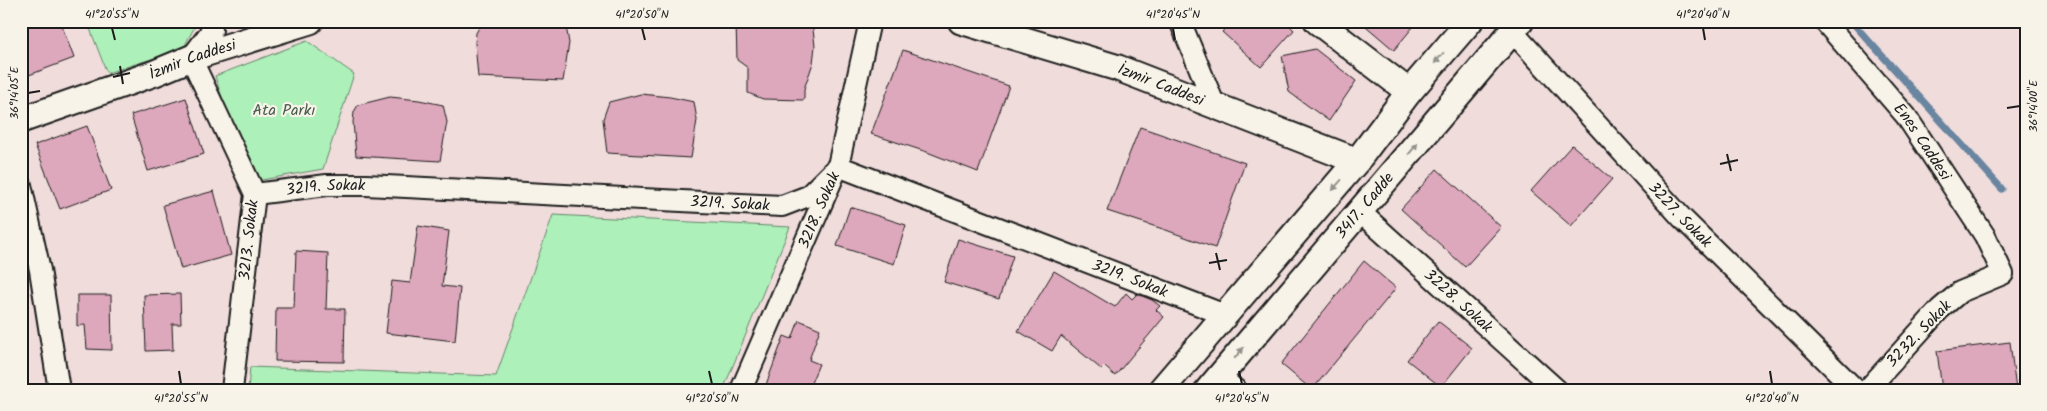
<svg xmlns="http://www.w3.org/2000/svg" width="2047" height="411" viewBox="0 0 2047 411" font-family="Kalam,sans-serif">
<rect width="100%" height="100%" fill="#efdcdb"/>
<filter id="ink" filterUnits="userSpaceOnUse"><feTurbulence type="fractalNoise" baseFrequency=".02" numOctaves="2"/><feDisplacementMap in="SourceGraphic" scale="10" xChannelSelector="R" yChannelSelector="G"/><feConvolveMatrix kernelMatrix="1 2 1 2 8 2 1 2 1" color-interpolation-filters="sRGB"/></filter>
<g filter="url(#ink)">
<path fill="#adf0b9" stroke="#64866a" d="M87,21H192L194,28L183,49L107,73Z
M307,41L354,74L323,169L256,181L230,122L215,76Z
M553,215L790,227L723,390H248L250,367L496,376Z"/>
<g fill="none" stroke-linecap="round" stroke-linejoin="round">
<path stroke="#6985a0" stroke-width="7" d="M1851,21L2002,189"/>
</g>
<path fill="#dda7bc" stroke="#1c1c1c" d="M21,21H60L74,58L21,78Z
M498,21H545L566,26L569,43L563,81L478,77L475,43L476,33L480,26Z
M736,21H812L815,46L813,63L804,89V100L763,99L748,93V68L737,60Z
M1232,21H1285L1294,30L1261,67L1222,32Z
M1360,21H1418L1394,50Z
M1315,49L1356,81L1329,121L1289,92L1282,56Z
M903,50L1009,86L978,172L927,152L871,134Z
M641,94L670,97L694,102L697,120L691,158L607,153L603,119L609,102Z
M390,97L419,100L443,105L447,122L440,161L356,156L353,122L354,112L358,105Z
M186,98L204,154L148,171L131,115Z
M87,126L111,190L60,209L35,145Z
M1140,127L1245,163L1215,248L1166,230L1107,211Z
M1572,145L1612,179L1571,226L1531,191Z
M1437,169L1501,227L1465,267L1401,209Z
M214,191L231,255L181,269L163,205Z
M850,207L906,225L894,264L837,246Z
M418,226L449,231L442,286L460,288L455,341L386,333L392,281L410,283Z
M958,239L1013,256L999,299L944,282Z
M296,251L328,253L326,309H345L344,362L275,361L276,308H294Z
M1364,261L1396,288L1312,390L1281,364Z
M1054,271L1115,307L1126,293L1132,299L1137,294L1152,300L1160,306L1156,310L1164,317L1115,376L1104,366L1101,369L1061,336L1052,351L1018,331Z
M180,294L181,324H172L173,350L146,351L144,295Z
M77,295H111L112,350L87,349L85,325L77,326Z
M799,320L820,329L809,360L819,364L808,390H764L784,336L792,339Z
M1438,321L1472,348L1441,387L1407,360Z
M2010,342L2016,390H1942L1937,351Z"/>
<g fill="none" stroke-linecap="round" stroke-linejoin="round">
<g stroke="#1c1c1c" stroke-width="24">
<g id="minor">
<path d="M210,21L212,30L191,58L255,194L232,390"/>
<path d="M1180,21L1215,106"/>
<path id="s1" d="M1824,21L1906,116L1985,236L2003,274L1960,292L1940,309L1867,390"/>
<path id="s2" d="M1512,31L1682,218L1856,390"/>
<path d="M21,185L40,270L59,390"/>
<path id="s3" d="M255,194L327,185H366L782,206L808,196L838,166L1225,315"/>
<path id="s4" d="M1359,211L1557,390"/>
<path d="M1219,376L1236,390"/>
<path id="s5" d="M741,390L838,166L870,21"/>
</g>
</g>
<g stroke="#1c1c1c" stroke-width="29">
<g id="tertiary">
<path id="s6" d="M961,21L1118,68L1357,161"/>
<path d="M1317,21L1409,92"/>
<path id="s7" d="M21,120L155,73L191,58L310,21"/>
<path d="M1161,390L1357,161L1409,92L1470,21"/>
<path id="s8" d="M1208,390L1521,21"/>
</g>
</g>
<use href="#minor" stroke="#f7f3e8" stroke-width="20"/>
<use href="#tertiary" stroke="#f7f3e8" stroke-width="25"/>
</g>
<defs><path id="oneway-solid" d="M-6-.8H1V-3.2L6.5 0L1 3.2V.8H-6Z" transform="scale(1.25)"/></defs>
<g fill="#94928c">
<use href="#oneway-solid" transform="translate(1439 58) rotate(131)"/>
<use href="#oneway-solid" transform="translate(1413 149) rotate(-50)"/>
<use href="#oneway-solid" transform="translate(1337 185) rotate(131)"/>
<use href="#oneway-solid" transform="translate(1239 353) rotate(-50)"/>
</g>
</g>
<path fill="none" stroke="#1c1c1c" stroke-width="2" d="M112,28L115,40M642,28L645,40M1173,28L1175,40M1703,28L1705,40M120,66L123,84M113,77L130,73M28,93L40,91M2007,108L2020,106M1727,154L1731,171M1720,164L1738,160M1216,253L1220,270M1209,263L1227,260M179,371L181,384M709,371L712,384M1239,371L1242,384M1770,371L1772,384"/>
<g text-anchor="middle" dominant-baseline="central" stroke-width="4.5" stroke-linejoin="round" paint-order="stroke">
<g font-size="16" fill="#1c1c1c" stroke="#f7f3e8">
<text stroke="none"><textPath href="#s7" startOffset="182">İzmir Caddesi</textPath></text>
<text stroke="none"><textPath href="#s6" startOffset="210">İzmir Caddesi</textPath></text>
<text stroke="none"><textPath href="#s1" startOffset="156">Enes Caddesi</textPath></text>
<text stroke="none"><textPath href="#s3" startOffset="71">3219. Sokak</textPath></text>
<text stroke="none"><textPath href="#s3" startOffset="476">3219. Sokak</textPath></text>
<text stroke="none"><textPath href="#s8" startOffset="242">3417. Cadde</textPath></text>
<text stroke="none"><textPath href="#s5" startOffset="196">3218. Sokak</textPath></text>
<text stroke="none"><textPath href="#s2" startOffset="249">3227. Sokak</textPath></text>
<text transform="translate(249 240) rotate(-84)">3213. Sokak</text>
<text stroke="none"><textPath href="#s3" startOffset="911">3219. Sokak</textPath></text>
<text stroke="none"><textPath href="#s4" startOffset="134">3228. Sokak</textPath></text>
<text transform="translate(1919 334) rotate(-46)">3232. Sokak</text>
</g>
<g font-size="16" fill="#485c4b" stroke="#f7f3e8">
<text x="284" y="110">Ata Parkı</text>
</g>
</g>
<rect width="2047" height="411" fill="none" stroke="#f7f3e8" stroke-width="55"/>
<rect x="28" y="28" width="1992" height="356" fill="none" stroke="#1c1c1c" stroke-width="2"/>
<g font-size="12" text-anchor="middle" fill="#1c1c1c">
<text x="112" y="18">41°20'55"N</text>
<text x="642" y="18">41°20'50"N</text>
<text x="1173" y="18">41°20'45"N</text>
<text x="1703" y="18">41°20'40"N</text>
<text transform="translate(14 93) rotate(-90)" y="4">36°14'05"E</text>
<text transform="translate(2033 106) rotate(-90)" y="4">36°14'00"E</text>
<text x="181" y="402">41°20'55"N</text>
<text x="712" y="402">41°20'50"N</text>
<text x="1242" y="402">41°20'45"N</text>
<text x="1772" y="402">41°20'40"N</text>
</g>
</svg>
